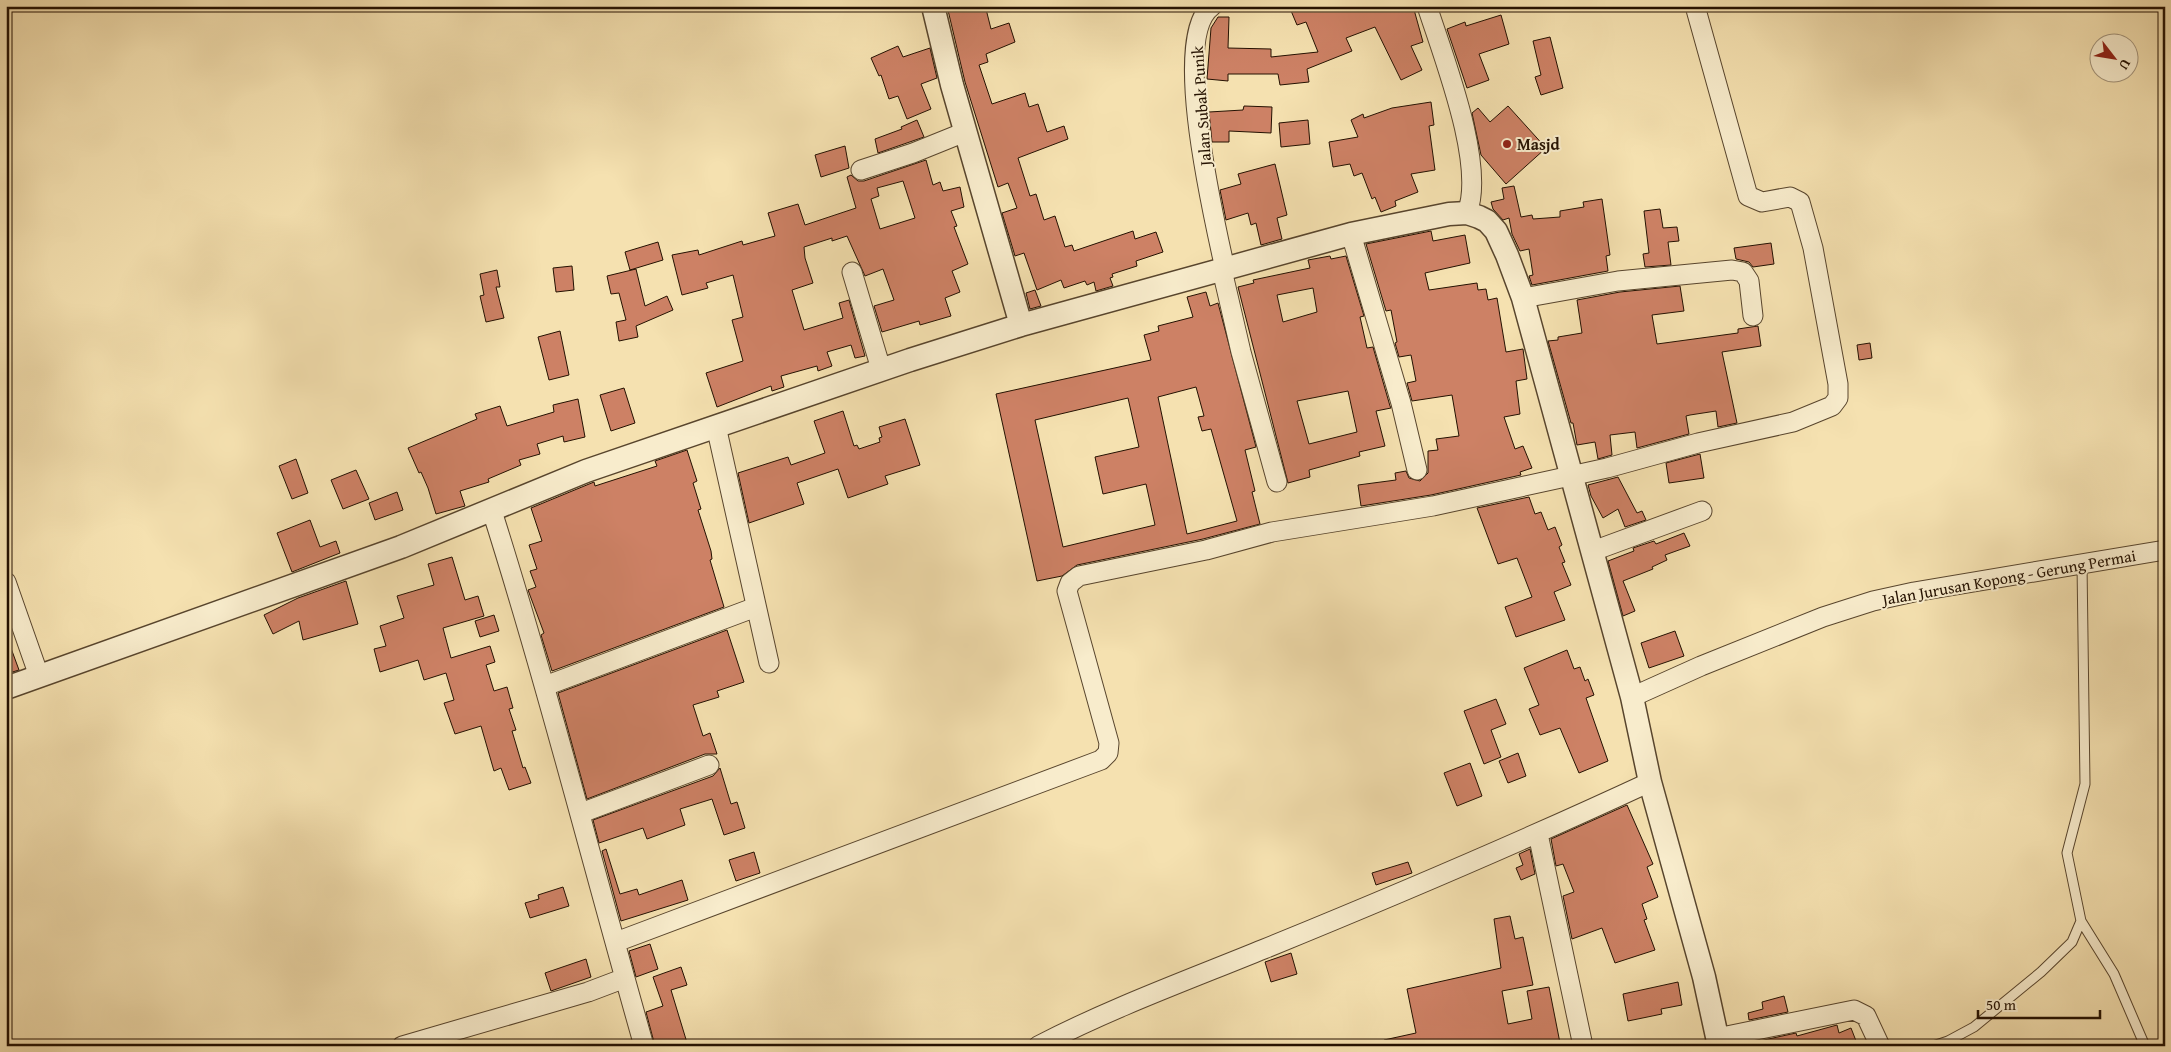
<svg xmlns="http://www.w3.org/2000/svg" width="2171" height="1052" viewBox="0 0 2171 1052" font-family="'Gentium Book Plus',serif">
<rect width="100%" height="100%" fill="#f5e1b0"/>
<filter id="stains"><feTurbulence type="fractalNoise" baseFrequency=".004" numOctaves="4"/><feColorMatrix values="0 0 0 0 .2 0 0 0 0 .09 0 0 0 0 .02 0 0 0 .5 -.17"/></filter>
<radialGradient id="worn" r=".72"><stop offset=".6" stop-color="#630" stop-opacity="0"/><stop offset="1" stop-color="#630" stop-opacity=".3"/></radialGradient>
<path fill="#cd8165" stroke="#241101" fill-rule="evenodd" d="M947,6H980L981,11L986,9L991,29L1009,23L1015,42L986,54L988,62L979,65L992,104L1025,93L1029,107L1038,104L1047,132L1064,126L1068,139L1018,158L1030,196L1036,194L1044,220L1055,216L1065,247L1072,245L1074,251L1133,231L1135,239L1156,232L1163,252L1136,261L1137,266L1112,274L1113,277L1110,278L1113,286L1096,291L1094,282L1087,285L1085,281L1064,288L1061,280L1037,290L1024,253L1015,256L1002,213L1017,208L1008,183L998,187L965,82Z
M1289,6H1413L1423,42L1411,46L1422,70L1401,80L1375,27L1346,38L1352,51L1307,69L1309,82L1280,85L1278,74H1228V81L1207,79L1211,28L1218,17H1229L1228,48L1271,49V57L1318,52L1306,22L1297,25Z
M1501,15L1509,44L1479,54L1489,80L1467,88L1447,29L1465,22L1466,26Z
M1550,37L1563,88L1541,95L1535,77L1541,75L1533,41Z
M898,46L903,57L930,48L937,78L921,84L931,109L907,119L898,96L889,99L881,75L879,76L871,58Z
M1431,102L1434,125L1429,126L1435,170L1411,174L1418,192L1395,201L1396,206L1381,212L1375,197L1372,199L1362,173L1354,176L1350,164L1333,167L1329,142L1358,137L1351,120L1363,114L1364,118L1392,108Z
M1244,106L1272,107L1271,133L1229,131V142H1212L1209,112L1243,110Z
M1508,106L1546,148L1506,184L1481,155L1472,113L1478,108L1490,122Z
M917,120L924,137L878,153L875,139L902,129L901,127Z
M1308,120L1310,144L1281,147L1279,123Z
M845,146L849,168L821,177L815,155Z
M926,160L933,185L940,182L943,191L960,187L964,207L951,211L957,226L954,227L968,264L952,271L960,292L945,298L951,316L920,325L919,321L882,332L874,306L894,300L883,269L865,276L847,236L832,241V238L804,247L805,258L813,283L792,290L804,330L843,318L839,303L849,300L865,356L855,358L851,345L827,352L832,366L818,371L817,366L781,376L784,387L772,391L771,386L717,407L706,373L743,361L732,320L743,317L733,275L706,283L708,288L682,295L672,255L698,250L699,255L742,241L743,245L775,236L768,213L798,204L805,225L856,208L847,177L851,175L858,181H864ZM903,181L915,218L880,229L871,199L879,196L877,188Z
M1275,164L1287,215L1277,218L1282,239L1261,245L1256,223L1251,225L1248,213L1226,220L1220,190L1241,184L1238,174Z
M1514,186L1521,217L1532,215L1533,219L1560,217V211L1584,207L1583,202L1602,199L1610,255L1606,256L1608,271L1532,285L1529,276L1533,275L1529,249L1520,251L1512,234L1509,218L1503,220L1493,209L1491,202L1504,199L1502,188Z
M1660,209L1663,228L1677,227L1679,241L1668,242L1671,265L1645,267L1643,254L1649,253L1644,211Z
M1431,231L1433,241L1465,235L1470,263L1425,273L1429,290L1477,283L1478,290L1486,289L1488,300L1497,298L1506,352L1523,349L1527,379L1516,381L1520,414L1504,417L1515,449L1523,446L1532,468L1520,472L1521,475L1431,495L1361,506L1358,485L1396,480L1395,473L1406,471L1409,478L1420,481L1428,473V451L1438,450L1436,439L1459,436L1452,395L1412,401L1407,383L1416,381L1411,355L1399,357L1395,343L1397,342L1391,310L1386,311L1366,244Z
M658,242L663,260L630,270L625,252Z
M1771,243L1774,264L1753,267L1749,262L1736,259L1734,248Z
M1330,256L1331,259L1346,256L1364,316L1360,317L1367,348L1373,347L1390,406L1391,408L1376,411L1385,446L1359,452L1360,456L1309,470L1310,477L1288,483L1238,287L1254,283L1253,280L1310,268L1308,260ZM1313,288L1317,312L1283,322L1277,295ZM1348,391L1357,432L1309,444L1297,401Z
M572,266L574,290L556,292L553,268Z
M636,269L645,306L667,296L673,310L636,326L638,337L619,341L616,322L626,320L619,293L611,294L607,276Z
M497,270L500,287H496L504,318L486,322L480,296L484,295L480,274Z
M1680,286L1684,311L1652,315L1657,344L1738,333V329L1758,326L1761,346L1722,352L1737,423L1718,427L1716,411L1690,415L1686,416L1689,434L1637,448L1635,432L1610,435L1612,455L1598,459L1595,442L1577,445L1573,423H1571L1548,341L1558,340V337L1582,333L1577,300L1620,292Z
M1035,290L1041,306L1030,309L1026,293Z
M1206,292L1210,306L1218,303L1256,447L1245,450L1255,491L1252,492L1260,524L1203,539L1077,565L1062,576L1037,581L996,394L1151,360L1144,335L1159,331L1158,326L1193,317L1187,297ZM1196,387L1204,416L1198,417L1202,431L1211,429L1237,521L1187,534L1158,397ZM1128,398L1139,447L1095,457L1103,494L1146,484L1155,525L1063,547L1035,420Z
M560,331L569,375L549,380L538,337Z
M1870,343L1872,358L1859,360L1857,345Z
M624,388L635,423L611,431L600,395Z
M578,399L585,437L564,442L563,436L537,444L540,454L519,460L521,465L488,479L489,482L460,491L465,506L436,514L428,488L421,472L419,473L408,448L477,419L475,414L500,406L507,426L554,412L553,405Z
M843,411L854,446L857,445L859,449L880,442L879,438L882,437L879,427L905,419L920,465L885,476L888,484L848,498L838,469L797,483L804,504L749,523L738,473L788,457L791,465L825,453L814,421Z
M687,450L697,481L693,483L701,509L698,510L711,551L712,559L710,560L724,607L552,671L541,635L544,633L528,590L536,587L530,571L537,569L529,545L542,541L531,508L594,482L595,486L657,466L655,461Z
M1700,454L1704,478L1669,483L1666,463Z
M296,459L308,493L292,499L279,466Z
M356,470L369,499L343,509L331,480Z
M1618,477L1637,513L1642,511L1646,520L1625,527L1618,509L1603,518L1591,496L1588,485Z
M397,492L403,510L375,520L369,503Z
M1529,497L1535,514L1541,512L1548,530L1555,527L1562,545L1559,547L1565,562L1562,563L1571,585L1554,592L1565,620L1516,637L1505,607L1532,597L1517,558L1498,564L1477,508Z
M310,520L320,547L336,541L340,553L292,572L277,533Z
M1684,533L1690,546L1665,555L1667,560L1652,567L1653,569L1623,581L1635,611L1623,616L1608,561L1634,551L1633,548L1654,541L1656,544Z
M452,557L465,600L478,596L484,616L443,628L451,658L490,646L495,662L486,665L494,691L507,687L513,708L509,709L516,730L512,731L523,768L525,767L531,783L509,790L501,768L494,771L481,726L455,734L444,703L454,700L446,673L424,680L418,660L380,672L374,649L386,646L380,626L404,618L397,596L434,585L428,564Z
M346,581L358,624L303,640L299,621L273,634L264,615L298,598Z
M494,615L499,631L480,637L475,621Z
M727,630L744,682L717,691L719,697L693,705L703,736L710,733L717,754H705L587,799L558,693Z
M1675,631L1684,656L1649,668L1641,643Z
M6,640H8L19,670L6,674Z
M1567,650L1574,669L1580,667L1585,681L1588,679L1594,695L1586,698L1608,761L1579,773L1560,728L1540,735L1529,709L1539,705L1524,668Z
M1496,699L1506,724L1491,730L1501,757L1484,764L1464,711Z
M1518,753L1526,776L1508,783L1499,761Z
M1470,763L1482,796L1457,806L1444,773Z
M720,768L731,804L737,802L745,828L724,835L712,799L680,809L685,825L647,839L643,828L599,843L593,820L713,776Z
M1627,805L1653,864L1647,867L1658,897L1642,904L1647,919L1644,920L1655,950L1615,963L1602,928L1572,939L1563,896L1574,892L1563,864L1556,866L1551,839Z
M606,849L620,894L637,889L639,895L682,880L688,900L621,921L602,851Z
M1530,849L1535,874L1521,880L1516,868L1523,865L1519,854Z
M754,852L760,873L736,881L729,860Z
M1408,862L1412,873L1376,885L1372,873Z
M563,887L569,906L530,918L525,903L539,899L538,895Z
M1510,916L1515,939L1523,937L1533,985L1502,991L1508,1024L1532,1019L1527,991L1549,987L1560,1043L1546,1046H1457L1456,1043L1444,1046H1385L1384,1040L1416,1033L1407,989L1501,968L1494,919Z
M650,944L658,969L636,977L629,951Z
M1291,953L1297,974L1271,982L1265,962Z
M586,959L591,977L551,991L545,973Z
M681,967L687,985L671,990L688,1046H655L646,1012L663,1006L653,977Z
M1678,982L1682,1005L1661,1009L1662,1014L1628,1021L1623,994Z
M1784,996L1788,1012L1749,1020L1748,1013L1763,1009L1762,1002Z
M1837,1025L1839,1033L1851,1028L1858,1046L1741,1045L1796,1033L1797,1036Z"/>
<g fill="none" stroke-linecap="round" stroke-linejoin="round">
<g stroke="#58452d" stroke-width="11">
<path id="service" d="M2081,921L2114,974L2145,1046
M1933,1046L1948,1041L1974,1027L2041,972L2072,942L2081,921L2067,853L2085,784L2082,564"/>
</g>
<g stroke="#58452d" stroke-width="21">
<path id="minor" d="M1212,6C1170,36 1215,222 1225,269
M1427,6C1443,56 1486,165 1467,213
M861,170L913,153L965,132
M1351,234L1401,403L1417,470
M1222,270L1241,352L1277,482
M852,272L881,369
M1523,298L1618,281L1732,270L1743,272L1749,281L1753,316
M716,426L769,663
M492,511C548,688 593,867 644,1046
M1593,551L1702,511
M6,582L39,676
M545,686L756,607
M1632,697L1701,666L1823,617L1873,601L1914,592L2165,550
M581,813L709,765
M1538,834L1583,1046
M616,942L1101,760L1108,753L1109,743L1067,591L1070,583L1079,576L1206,550L1272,532L1433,506L1607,468L1698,443L1793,422L1832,406L1838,398V384L1813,248L1800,202L1790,197L1762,202L1748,196L1695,6
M1717,1038L1854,1010L1866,1016L1880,1046
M402,1046L588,992L625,978
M1038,1046C1111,1008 1188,980 1264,949C1394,896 1523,841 1650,782"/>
</g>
<g stroke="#58452d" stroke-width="25">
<path id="tertiary" d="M933,6L952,85L1021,325
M6,688L401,547L586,471L910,360L1021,325L1351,234L1449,214L1467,213L1479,217L1487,221L1496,231L1507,255L1523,298L1632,697L1650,782L1704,977L1719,1046"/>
</g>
<use href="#service" stroke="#f8eccc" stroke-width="9"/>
<use href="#minor" stroke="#f8eccc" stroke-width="19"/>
<use href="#tertiary" stroke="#f8eccc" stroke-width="22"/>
</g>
<circle fill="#8f2418" stroke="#f8eccc" stroke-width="2" cx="1507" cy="144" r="5"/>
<g text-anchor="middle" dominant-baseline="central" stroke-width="4" stroke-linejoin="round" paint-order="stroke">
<g font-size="16" fill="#241101" stroke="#f8eccc">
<text transform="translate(1201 106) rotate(-94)">Jalan Subak Punik</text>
<text transform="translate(2009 577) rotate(-10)">Jalan Jurusan Kopong - Gerung Permai</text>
</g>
<g font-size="16" font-weight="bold" fill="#241101" stroke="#f8eccc" text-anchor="start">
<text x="1517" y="144">Masjd</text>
</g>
</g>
<rect width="2171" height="1052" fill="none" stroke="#f5e1b0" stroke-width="25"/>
<rect x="8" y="8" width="2156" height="1037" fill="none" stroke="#241101" stroke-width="2.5"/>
<rect x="12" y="12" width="2146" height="1027" fill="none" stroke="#241101"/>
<g transform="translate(2114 58) rotate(121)"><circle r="24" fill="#f8eccc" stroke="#a3947b"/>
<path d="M0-4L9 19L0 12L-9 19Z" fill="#8f2418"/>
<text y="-8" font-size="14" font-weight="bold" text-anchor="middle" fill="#241101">U</text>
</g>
<path d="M1978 1010v8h122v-8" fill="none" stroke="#241101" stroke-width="2.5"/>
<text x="1986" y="1010" font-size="15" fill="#241101" stroke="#f8eccc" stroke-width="4" paint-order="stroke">50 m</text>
<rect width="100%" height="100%" filter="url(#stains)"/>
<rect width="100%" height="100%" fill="url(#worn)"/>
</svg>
